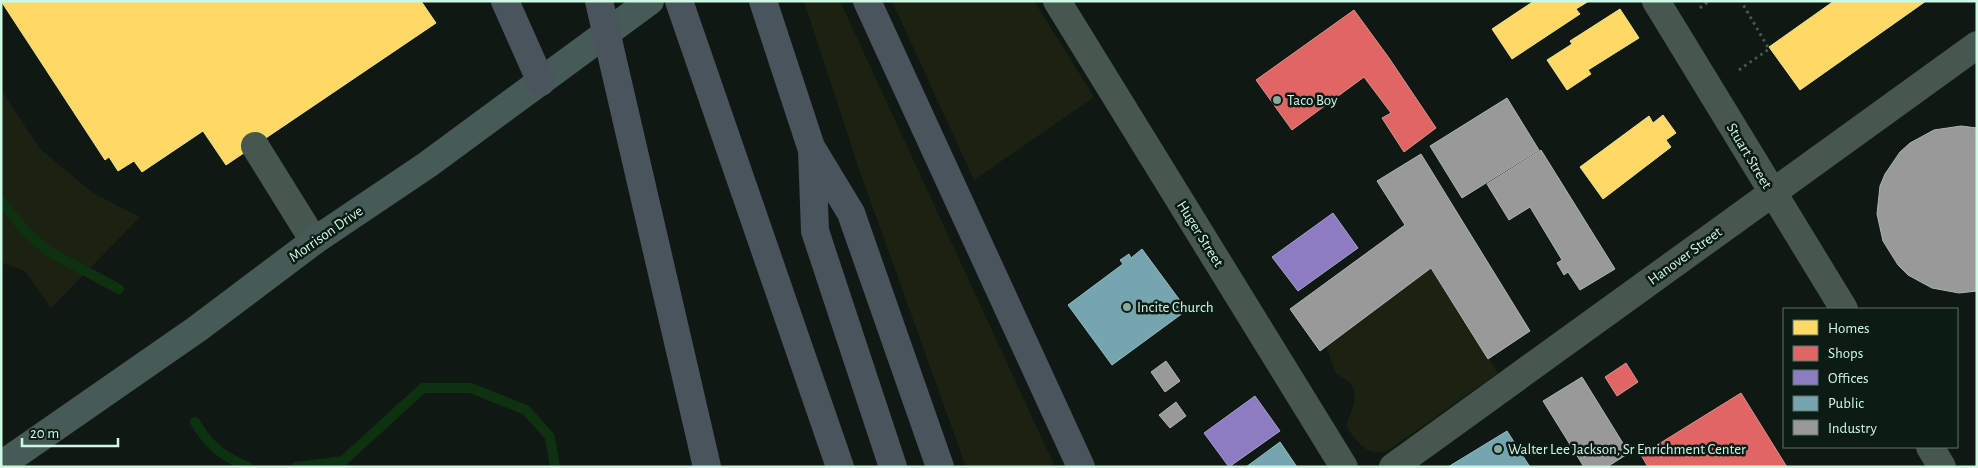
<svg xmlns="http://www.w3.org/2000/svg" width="1978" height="468" viewBox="0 0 1978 468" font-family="'Alegreya Sans',sans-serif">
<rect width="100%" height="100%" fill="#101814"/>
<path fill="#1b2211" d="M804,1H840L1055,467H966L858,166Z
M892,1H1034L1094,97L974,180Z
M1,90L40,149L93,193L140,217L51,308L25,271L1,262Z
M1431,268L1498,373L1390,449C1369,459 1357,443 1346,426C1355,401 1364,387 1336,374L1326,346Z"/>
<path fill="#ffd966" stroke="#f0e38c" d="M1,1H421L436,23L226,165L203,131L142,172L134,161L118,171L109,157L105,160Z
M1534,1H1589L1576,9L1580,14L1512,59L1492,29Z
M1834,1H1926L1800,90L1769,47Z
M1620,9L1639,38L1588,70L1591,74L1567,90L1547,60L1572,44L1570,41Z
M1663,115L1676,133L1666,140L1671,147L1603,199L1580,167L1649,116L1653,123Z"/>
<path fill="#e06666" stroke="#da928c" d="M1354,10L1389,58L1436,128L1404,152L1382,118L1391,113L1364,77L1292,130L1256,80Z
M1626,363L1638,382L1617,396L1605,377Z
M1741,393L1787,467H1648L1641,455Z"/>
<path fill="#8e7cc3" stroke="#a1a2cd" d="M1333,213L1358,248L1298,291L1272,257Z
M1255,396L1280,431L1229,467L1204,433Z"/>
<path fill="#76a5af" stroke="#90bebf" d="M1142,249L1187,310L1112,365L1068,305L1123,264L1120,260L1129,254L1131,258Z
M1507,431L1530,467H1448Z
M1280,442L1297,467H1246Z"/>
<path fill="#999" stroke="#a9b6b0" d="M1507,98L1539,150L1462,198L1430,146Z
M1961,126L1977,128V291L1959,293L1932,288L1908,275L1898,265L1883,241L1877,214L1880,186L1885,174L1900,152L1910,143L1934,130Z
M1541,150L1615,269L1580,290L1568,272L1564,275L1557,263L1562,260L1530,207L1509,220L1487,184Z
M1421,154L1530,331L1488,359L1431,268L1320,351L1290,309L1405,225L1377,181Z
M1166,361L1180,381L1165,392L1151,372Z
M1582,377L1629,453L1607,467H1584L1543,401Z
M1176,402L1186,416L1170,428L1159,415Z"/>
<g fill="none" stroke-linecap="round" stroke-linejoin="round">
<path stroke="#0e3110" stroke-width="10" d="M1,201L26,232L48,251L119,289
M195,422C211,448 221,455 248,467
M296,467L343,461L423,388H471L526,410L550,437L555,467"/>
<path stroke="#4c594a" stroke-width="3" stroke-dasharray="2.5 4" stroke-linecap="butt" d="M1700,8L1709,1
M1739,70L1769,49L1741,1"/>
<path stroke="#46574e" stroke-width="28" d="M1057,1L1344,467
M1656,1L1844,309
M255,146L314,241
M1930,447L1942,467
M1393,467L1977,45"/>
<path stroke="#465b56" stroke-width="28" d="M1,465L197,329L314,241L427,165L650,1"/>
<path stroke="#4a545d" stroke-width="28" d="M505,1L541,82
M679,1L840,467
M763,1L811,147L851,213L940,467
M867,1L1081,467
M812,151L815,231L893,467"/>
<path stroke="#4a545d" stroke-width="28" d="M599,1L707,467"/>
</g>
<g fill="#8baa9b" stroke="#0d1b15" stroke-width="2">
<circle cx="1277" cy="100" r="5"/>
<circle cx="1127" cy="307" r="5"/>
<circle cx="1498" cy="449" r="5"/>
</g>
<g text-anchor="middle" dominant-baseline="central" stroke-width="5" stroke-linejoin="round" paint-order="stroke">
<g font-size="15" fill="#cdf9e4" stroke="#0d1b15" text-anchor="start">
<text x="1287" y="100">Taco Boy</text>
<text x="1137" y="307">Incite Church</text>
<text x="1508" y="449">Walter Lee Jackson, Sr Enrichment Center</text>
</g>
<g font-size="15" fill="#cdf9e4" stroke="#0d1b15">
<text transform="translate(1749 156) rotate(59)">Stuart Street</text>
<text transform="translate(326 234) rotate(-35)">Morrison Drive</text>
<text transform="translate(1200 234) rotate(58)">Huger Street</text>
<text transform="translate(1685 256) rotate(-36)">Hanover Street</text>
</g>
</g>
<rect width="1978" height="468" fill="none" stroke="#cdf9e4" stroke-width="5"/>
<rect x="1783" y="308" width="175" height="140" fill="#0d1b15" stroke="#5a7468"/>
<rect x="1793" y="320" width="25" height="15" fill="#ffd966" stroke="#5a7468"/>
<text x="1828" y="333" font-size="15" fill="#cdf9e4">Homes</text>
<rect x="1793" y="346" width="25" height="15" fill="#e06666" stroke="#5a7468"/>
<text x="1828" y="358" font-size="15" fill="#cdf9e4">Shops</text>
<rect x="1793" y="370" width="25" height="15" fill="#8e7cc3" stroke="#5a7468"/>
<text x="1828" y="383" font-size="15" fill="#cdf9e4">Offices</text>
<rect x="1793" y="396" width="25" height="15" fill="#76a5af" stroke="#5a7468"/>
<text x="1828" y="408" font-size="15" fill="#cdf9e4">Public</text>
<rect x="1793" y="420" width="25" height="15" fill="#999999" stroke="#5a7468"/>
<text x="1828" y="433" font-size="15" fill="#cdf9e4">Industry</text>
<path d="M22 438v8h96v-8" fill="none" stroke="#cdf9e4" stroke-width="2.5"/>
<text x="30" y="438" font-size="15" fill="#cdf9e4" stroke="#0d1b15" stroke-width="4" paint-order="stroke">20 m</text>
</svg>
